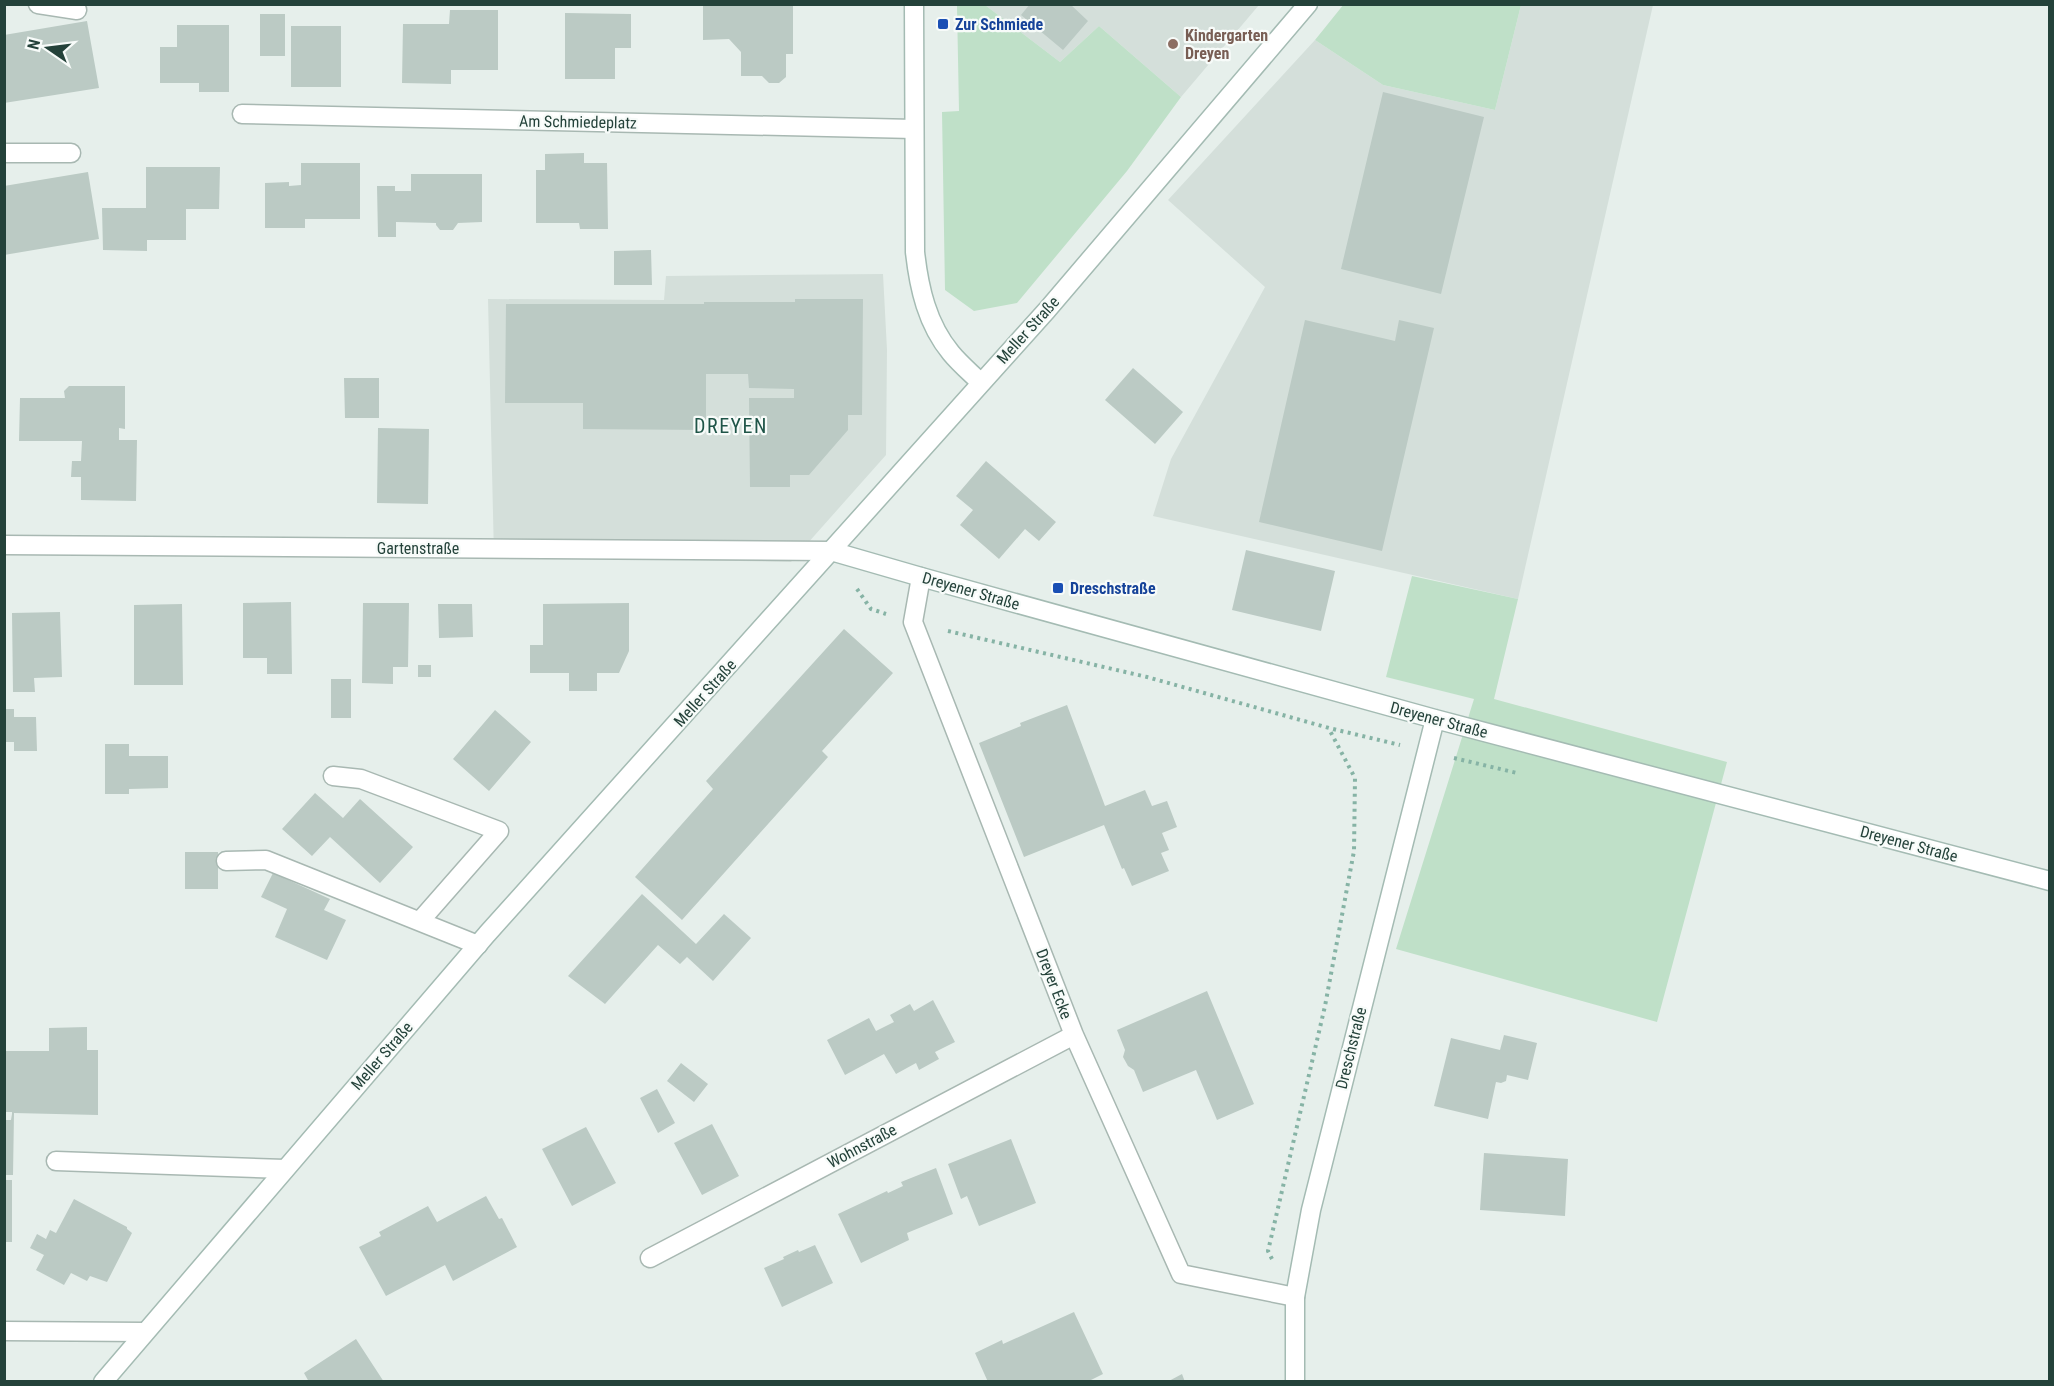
<svg xmlns="http://www.w3.org/2000/svg" width="2054" height="1386" viewBox="0 0 2054 1386" font-family="'Roboto Condensed',sans-serif">
<rect width="100%" height="100%" fill="#e6efeb"/>
<path fill="#d4dfda" d="M985,5H1259L1181,97L1099,26L1060,62Z
M1521,5H1653L1518,599L1153,516L1171,459L1265,287L1168,200L1315,40L1383,85L1495,110Z
M883,274L887,350L886,455L791,562L494,556L488,299L664,300L666,276Z"/>
<path fill="#bfe0c8" d="M1344,4L1521,5L1495,110L1383,85L1315,40Z
M955,5H985L1060,62L1099,26L1181,97L1127,171L1017,303L974,311L945,290L942,112L959,111L957,6Z
M1412,576L1518,599L1494,699L1727,762L1657,1022L1396,949L1474,699L1386,677Z"/>
<path fill="#bbcac4" d="M703,4H793V54H786V77L779,83H769L762,76H741V52L729,39L703,40Z
M1030,4H1070L1088,21L1063,50L1021,15Z
M450,10H498V70H451V84L402,83L403,24H449Z
M565,13L631,14V48H615V79H565Z
M260,14H285V56H260Z
M87,21L99,88L4,103V35Z
M177,25H229V92H199V83H160V47H177Z
M291,26H341V87H291Z
M1383,92L1484,117L1441,294L1341,269Z
M584,153V163H607L608,229H580L579,223H536V170H545V154Z
M301,163H360V219H305V228H265V183L289,182V186L301,185Z
M146,167H220L219,209H186V240H147V251L103,250L102,208H146Z
M88,172L99,239L4,255V186Z
M411,174H482V222L458,223L453,230H440L436,225V223L396,222V237H378L377,186H395V191H411Z
M651,250L652,285H614V251Z
M795,299H863L862,415H848V430L809,475H790V487H750L749,398H794V389L749,388L748,374H706V430L583,429V403H505L506,304H704V302H795Z
M1305,320L1395,341L1399,320L1434,328L1382,551L1259,522Z
M1133,368L1183,412L1155,444L1105,400Z
M344,378H379V418H345Z
M69,386H125V429L119,428V440H137L136,501L81,500V477H71L72,461H81L82,441H19L20,398H65L64,391Z
M378,428L429,429L428,504L377,503Z
M986,461L1056,522L1039,541L1025,529L999,559L960,525L973,510L956,496Z
M1246,550L1335,571L1321,631L1232,610Z
M291,602L292,674H267V658H243V603Z
M363,603H409L408,667H393V684L362,683Z
M629,603V651L619,673H597V691H569V673H530V645H543V604Z
M182,604L183,685H134V605Z
M438,604H472L473,637L439,638Z
M60,612L62,677L34,678L35,692H13L12,613Z
M844,629L893,673L822,751L828,757L682,920L635,877L713,789L706,781Z
M418,665H431V677H418Z
M331,679H351V718H331Z
M1067,705L1105,806L1145,790L1152,806L1167,801L1177,827L1162,833L1169,850L1161,853L1169,871L1132,886L1124,868L1122,869L1104,825L1024,857L979,743L1021,726L1020,723Z
M4,709H14V717H36L37,751H14V742H4Z
M495,710L531,742L489,791L453,759Z
M105,744H129V756H168V788L129,789V794H105Z
M315,793L343,818L360,799L413,847L380,883L330,837L312,856L282,829Z
M185,852H218V889H185Z
M273,873L330,899L324,910L346,920L327,960L275,937L287,909L261,897Z
M642,894L696,944L724,914L751,938L713,981L687,957L680,964L658,945L605,1004L568,976Z
M1207,991L1254,1104L1217,1120L1196,1070L1143,1092L1134,1070L1128,1066L1123,1057L1125,1050L1117,1030Z
M933,1000L955,1042L935,1052L939,1059L919,1070L916,1063L896,1074L884,1054L845,1075L827,1040L869,1018L876,1031L894,1022L890,1015L910,1004L914,1011Z
M87,1027V1050H98V1115L14,1113L13,1175H4V1120H11L12,1114V1112H4V1051H49V1028Z
M1504,1035L1537,1043L1528,1080L1507,1075L1506,1081L1501,1083L1496,1082L1488,1119L1434,1106L1451,1038L1500,1050Z
M681,1063L708,1084L694,1102L667,1081Z
M657,1089L675,1123L658,1133L640,1098Z
M712,1124L739,1176L702,1195L674,1143Z
M586,1127L616,1183L572,1206L542,1149Z
M1011,1139L1036,1203L979,1226L967,1196L961,1199L948,1164Z
M1484,1153L1568,1159L1565,1216L1480,1210Z
M936,1168L953,1214L907,1233L909,1240L861,1263L838,1214L887,1191L888,1193L903,1186L901,1182Z
M4,1180H12V1242H4Z
M486,1196L499,1219L502,1218L517,1247L453,1281L445,1265L386,1296L359,1247L381,1236L379,1232L428,1206L437,1222Z
M74,1199L127,1227V1229L132,1233L107,1282L90,1276L87,1281L71,1273L64,1285L36,1270L44,1255L30,1248L37,1234L46,1239L50,1230L56,1233Z
M815,1245L833,1283L782,1307L764,1268L784,1259L783,1257L798,1250L799,1252Z
M1074,1312L1103,1374L1087,1382H988L975,1353L1002,1340L1003,1344Z
M356,1339L384,1382H309L304,1373Z
M1182,1374L1185,1382H1167Z"/>
<g fill="none" stroke-linecap="round" stroke-linejoin="round">
<g stroke="#a8b8b2" stroke-width="21">
<path id="lane" d="M38,4L77,10
M4,153H71
M333,776L361,779L499,831L420,921
M226,861L266,860L478,945
M56,1161L285,1169
M4,1331L145,1332"/>
</g>
<g stroke="#a8b8b2" stroke-width="21">
<path id="street" d="M242,114L914,129
M4,545L831,551
M921,577L913,622L1074,1035L1181,1274L1295,1297
M650,1258L1074,1035"/>
</g>
<g stroke="#a4bbb3" stroke-width="21">
<path id="secondary" d="M914,4L915,252C919,288 927,324 951,353C960,364 971,373 981,383
M831,551L921,577L1435,719L2050,881
M103,1382L487,934L1047,310L1308,4
M1295,1382V1297L1311,1210L1435,719"/>
</g>
<path stroke="#86b3a5" stroke-width="4" stroke-dasharray="3 4.5" stroke-linecap="butt" d="M857,589L871,609L886,614
M948,631L1147,677L1329,728L1400,745
M1454,758L1517,773
M1272,1259L1268,1251L1325,1006L1354,851L1355,778L1329,729"/>
<use href="#lane" stroke="#fff" stroke-width="18"/>
<use href="#street" stroke="#fff" stroke-width="18"/>
<use href="#secondary" stroke="#fff" stroke-width="18"/>
</g>
<g fill="#1a4fb4" stroke="#f7fbf9" stroke-width="2">
<rect x="937" y="18" width="12" height="12" rx="3"/>
<rect x="1052" y="582" width="12" height="12" rx="3"/>
</g>
<circle fill="#8d6e63" stroke="#f7fbf9" stroke-width="2" cx="1173" cy="44" r="6"/>
<g text-anchor="middle" dominant-baseline="central" stroke-width="4.5" stroke-linejoin="round" paint-order="stroke">
<g font-size="16" font-weight="bold" fill="#164399" stroke="#f7fbf9" text-anchor="start">
<text x="955" y="24">Zur Schmiede</text>
<text x="1070" y="588">Dreschstraße</text>
</g>
<g font-size="16" font-weight="bold" fill="#785e54" stroke="#f7fbf9" text-anchor="start">
<text x="1185" y="35">Kindergarten<tspan x="1185" dy="18">Dreyen</tspan></text>
</g>
<g font-size="16" fill="#24423a" stroke="#f7fbf9">
<text transform="translate(578 122) rotate(1)">Am Schmiedeplatz</text>
<text transform="translate(1028 330) rotate(-48)">Meller Straße</text>
<text x="418" y="548">Gartenstraße</text>
<text transform="translate(971 591) rotate(16)">Dreyener Straße</text>
<text transform="translate(705 693) rotate(-48)">Meller Straße</text>
<text transform="translate(1439 720) rotate(15)">Dreyener Straße</text>
<text transform="translate(1909 844) rotate(15)">Dreyener Straße</text>
<text transform="translate(1054 984) rotate(69)">Dreyer Ecke</text>
<text transform="translate(1351 1048) rotate(-76)">Dreschstraße</text>
<text transform="translate(382 1056) rotate(-49)">Meller Straße</text>
<text transform="translate(862 1146) rotate(-28)">Wohnstraße</text>
</g>
<g font-size="20" letter-spacing="1.5" fill="#1f5548" stroke="#f7fbf9">
<text x="731" y="426">DREYEN</text>
</g>
</g>
<rect width="2054" height="1386" fill="none" stroke="#24423a" stroke-width="12"/>
<g transform="translate(48 48) rotate(284)" stroke="#f7fbf9" stroke-width="4.5" paint-order="stroke">
<path d="M0-4.5L10 22L0 15L-10 22Z" fill="#24423a"/>
<text y="-9" font-size="16" font-weight="bold" text-anchor="middle" fill="#24423a">N</text>
</g>
</svg>
